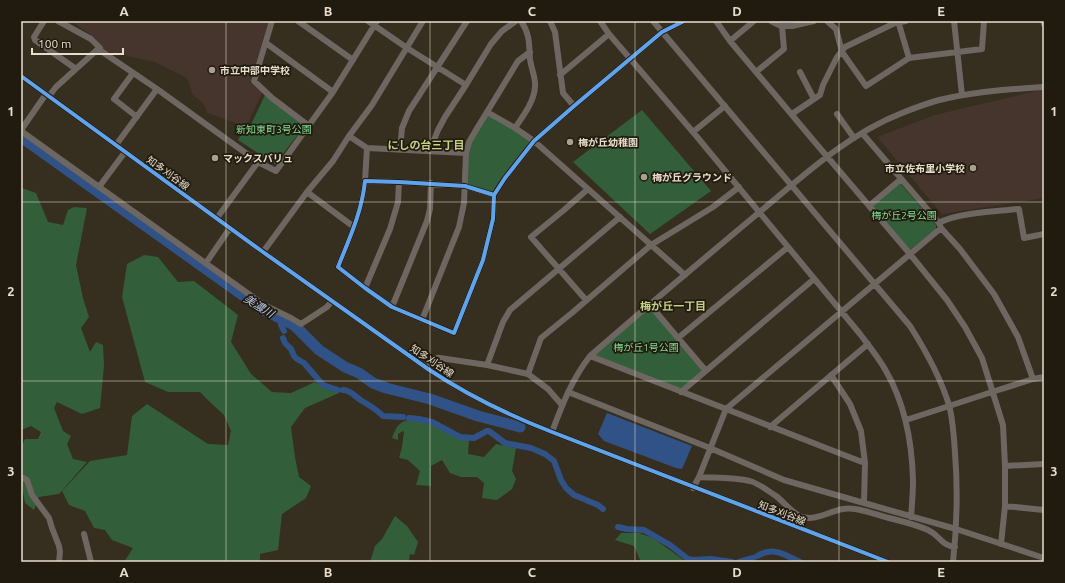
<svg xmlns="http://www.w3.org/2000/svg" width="1065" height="583" viewBox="0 0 1065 583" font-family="Ubuntu,'Noto Sans JP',sans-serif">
<rect width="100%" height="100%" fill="#362e1e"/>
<path fill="#46352d" d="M71,21H269L250,82L262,93L246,127L208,113L203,103L193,95L187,78L155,62L105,51L95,38Z
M1044,89V198L942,214L877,137L935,115Z"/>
<path fill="#325f39" d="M265,95L307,123L275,164L238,140L243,130L248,131Z
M642,110L711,191L650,234L573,162Z
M487,112L534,141L494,195L465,186L466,153Z
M899,184H901L936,225V229L911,249H908L874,208V205Z
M22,188L36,193L48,222L63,225L68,210L74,207L87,208L76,265L83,298L89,317L81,328L90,352L96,342L103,345L104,366L100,408L82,414L57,402L54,408L63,431L71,436L67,444L73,459L87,462L59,494L39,497L34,510L25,503L22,486L21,484V448L25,439H38L41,432L31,426L21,430Z
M144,255L158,257L178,282L194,281L238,315L231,342L251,374L272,392L291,393L315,382L326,389L339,393L305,408L291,427L295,457L299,477L311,486L306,498L282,514L278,550L260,554V562H124L133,548L112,540L105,530L94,528L85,511L69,505L62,491L90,461L127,455L132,416L147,404L208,444L228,445L231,431L224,415L212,404L200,392H168L145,382L122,297L127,264Z
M650,305L706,371L681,392L590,356Z
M407,420L423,421L441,428L459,438L469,440L468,454L484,457L496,444L516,448L512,471L516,479L512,489L497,500L482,498L484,483L477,477H461L450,473L442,460L431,466V486L416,485L420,471L408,460L400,458L399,457C402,451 403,439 404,432L403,431L398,434V440L392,438C396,428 397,424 407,420Z
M395,516L407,526L418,542L414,555L410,554L409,560L412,562H370L375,546L382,539Z
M621,533H639L653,538L685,561L738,562H641L634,546L615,540Z"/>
<path fill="#315286" d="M607,413L692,446L682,469L676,468L604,441L598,434Z"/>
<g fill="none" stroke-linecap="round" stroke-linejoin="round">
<path stroke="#315286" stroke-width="6" d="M281,325L284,331
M283,338L285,343L291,349L294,356L297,359L304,363L323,385L338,390
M343,390C351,390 355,397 362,401C371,406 376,409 383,416L403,417
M409,418L419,419L432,422L460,437L474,438L487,431H489L505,443L531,448L545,454L554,461L561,480L566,488L574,495L598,505L603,509
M618,527L627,529L644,530L651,534L670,545L688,559L693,560L711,559L732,562
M757,556C774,546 785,555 800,562
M739,562L753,558"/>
<path stroke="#315286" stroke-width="11" d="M21,137L262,309L294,325L319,350L345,367L359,373L373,383L386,388L430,399L478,416L520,427"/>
<path stroke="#6d6661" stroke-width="6" d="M44,21L34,37L35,40L76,69
M58,21L91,39L100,48L98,49L157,89L258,162L276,171L333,92L377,21
M272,21L254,81L272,98L309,126
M298,21L353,60
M368,21L407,48L466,85
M550,21L555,32L563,93L574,106
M600,21L609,34L693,132L860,334C869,346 879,358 886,371C905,404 912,442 913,480C913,492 912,505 911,517
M653,21L910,326C926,351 940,376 949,405C953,420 954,437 955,453C958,490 957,525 953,562
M716,21L730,41L813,140L836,167L910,254L947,300L965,327L982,358L1003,425L1005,466V506L1001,544
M771,21L781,26H792L814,21
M827,21L836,29L842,52L866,86L909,58L982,49L984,21
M898,21L909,58
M954,21L962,95
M1043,21L1044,24
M730,41L754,21
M266,43L333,92
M756,72L784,49L782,26
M800,72L814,99
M133,73L114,99L137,117
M560,75L609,34
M21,76L263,252L428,369C467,395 508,415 552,432L888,562
M49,96L56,87L98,49
M487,112L518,61L530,52
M792,114L820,95L823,85L837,57L845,47L895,23L906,21
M837,114L854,138
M515,128C523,116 534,102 535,87C536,78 531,68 530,59C529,44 530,34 521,21
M21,130L46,94
M21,131L264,305L291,318L301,324L327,307L332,301
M693,132L725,106
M862,133L939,223L941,228L960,249L994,294L1018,337L1033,379
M349,136L367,148L466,153
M116,145L157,89
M400,150L402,128L409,111L467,21
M433,151L434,140L438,130L445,117L466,85L491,44L502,31L516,21
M365,181L367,148
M99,187L125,152
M307,192L354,227
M494,195L465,186L399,182L365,181C362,212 349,239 338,267L365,288L392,307L454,333L483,260L493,219L494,195L505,178L534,141L574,106L662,32L684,21
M869,206L901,179
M217,218L258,162
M939,223C955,213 998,211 1019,209L1024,238L1044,234
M263,252L307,192L333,161L349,136L372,105L423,21
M206,263L230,228
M365,288L390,229L398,202L399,182
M586,300L531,237L564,210L588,189
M650,305L706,371
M392,307L427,221L430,209L431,183
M422,320L459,227L464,203L466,153L469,142L476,130L487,112L515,128L534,141L685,275
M678,338L788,247
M590,356L862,462L865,463
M487,365L503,322L510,310L620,217
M425,367C429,361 432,357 440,358L487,365L528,374L548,389L562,405
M528,374L541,338L573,312L651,245L713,207L739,187
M831,375L850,404L861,431L865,463L864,503L956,529L1044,558
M568,392L710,448L784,480L864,503
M681,392L814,279
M906,420L992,392L1033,379L1044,377
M770,427L868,344
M552,432C562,405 572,379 590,356C645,308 701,261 756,215C802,177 846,135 902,113C917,107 932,101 948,98C979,91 1012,89 1044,87
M1005,466L1044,464
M699,477C715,478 734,477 750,481C760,484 768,491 776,496C784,502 793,514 802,517C820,522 836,505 855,509C868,511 880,516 893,519C905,522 917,525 928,530C941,536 940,545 955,547
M23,478L27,480L32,495L49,518L52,528L59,546L60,552L59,562
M693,488L699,477L726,409L941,228
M1005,506L1044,510
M84,534L91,562"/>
<g stroke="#211a0e" stroke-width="6">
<path id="cycleway" d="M21,76L263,252L428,369C467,395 508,415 552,432L888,562
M494,195L465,186L399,182L365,181C362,212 349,239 338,267L365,288L392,307L454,333L483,260L493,219L494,195L505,178L534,141L574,106L662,32L684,21"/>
</g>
<use href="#cycleway" stroke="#60a3ed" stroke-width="4"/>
</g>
<path fill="none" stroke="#e7decd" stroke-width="1" stroke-opacity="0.55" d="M226,21V562M430,21V562M635,21V562M839,21V562M21,202H1044M21,381H1044"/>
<g fill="#a9a090" stroke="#211a0e" stroke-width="1.5">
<circle cx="212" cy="70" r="4"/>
<circle cx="570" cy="142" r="4"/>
<circle cx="215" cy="158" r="4"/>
<circle cx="973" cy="168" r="4"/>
<circle cx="644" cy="177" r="4"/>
</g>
<g text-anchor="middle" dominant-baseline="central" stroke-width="3.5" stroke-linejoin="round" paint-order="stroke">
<g font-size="10" font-weight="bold" fill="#e7decd" stroke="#211a0e" text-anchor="start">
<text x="220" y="70">市立中部中学校</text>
<text x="578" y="142">梅が丘幼稚園</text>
<text x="223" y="158">マックスバリュ</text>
<text x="965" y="168" text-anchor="end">市立佐布里小学校</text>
<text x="652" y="177">梅が丘グラウンド</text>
</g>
<g font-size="10" fill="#83de95" stroke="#211a0e">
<text x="274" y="129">新知東町3号公園</text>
<text x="904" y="215">梅が丘2号公園</text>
<text x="646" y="347">梅が丘1号公園</text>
</g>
<g font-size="10" fill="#e7decd" stroke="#211a0e">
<text transform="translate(168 173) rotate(36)">知多刈谷線</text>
<text transform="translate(432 361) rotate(34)">知多刈谷線</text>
<text transform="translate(782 513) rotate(21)">知多刈谷線</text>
</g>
<g font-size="11" font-weight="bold" fill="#c4d286" stroke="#211a0e">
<text x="426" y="145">にしの台三丁目</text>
<text x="673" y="306">梅が丘一丁目</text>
</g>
<g font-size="11" font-style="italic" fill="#b5ccee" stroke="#211a0e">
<text transform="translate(259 306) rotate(32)">美濃川</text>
</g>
</g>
<rect width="1065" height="583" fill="none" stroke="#211a0e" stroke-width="44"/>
<path d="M32 48v6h91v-6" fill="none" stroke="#e7decd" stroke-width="2"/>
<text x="38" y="48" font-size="12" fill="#e7decd" stroke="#211a0e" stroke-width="3" paint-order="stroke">100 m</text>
<rect x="22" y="22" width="1021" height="539" fill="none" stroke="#e7decd" stroke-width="1.5"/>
<g font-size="13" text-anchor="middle" font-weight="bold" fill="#e7decd">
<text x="124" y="16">A</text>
<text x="328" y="16">B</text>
<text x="532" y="16">C</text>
<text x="737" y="16">D</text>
<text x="941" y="16">E</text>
<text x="11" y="116">1</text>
<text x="1054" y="116">1</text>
<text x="11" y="296">2</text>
<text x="1054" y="296">2</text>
<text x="11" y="476">3</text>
<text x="1054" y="476">3</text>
<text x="124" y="577">A</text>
<text x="328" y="577">B</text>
<text x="532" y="577">C</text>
<text x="737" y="577">D</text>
<text x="941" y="577">E</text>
</g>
</svg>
